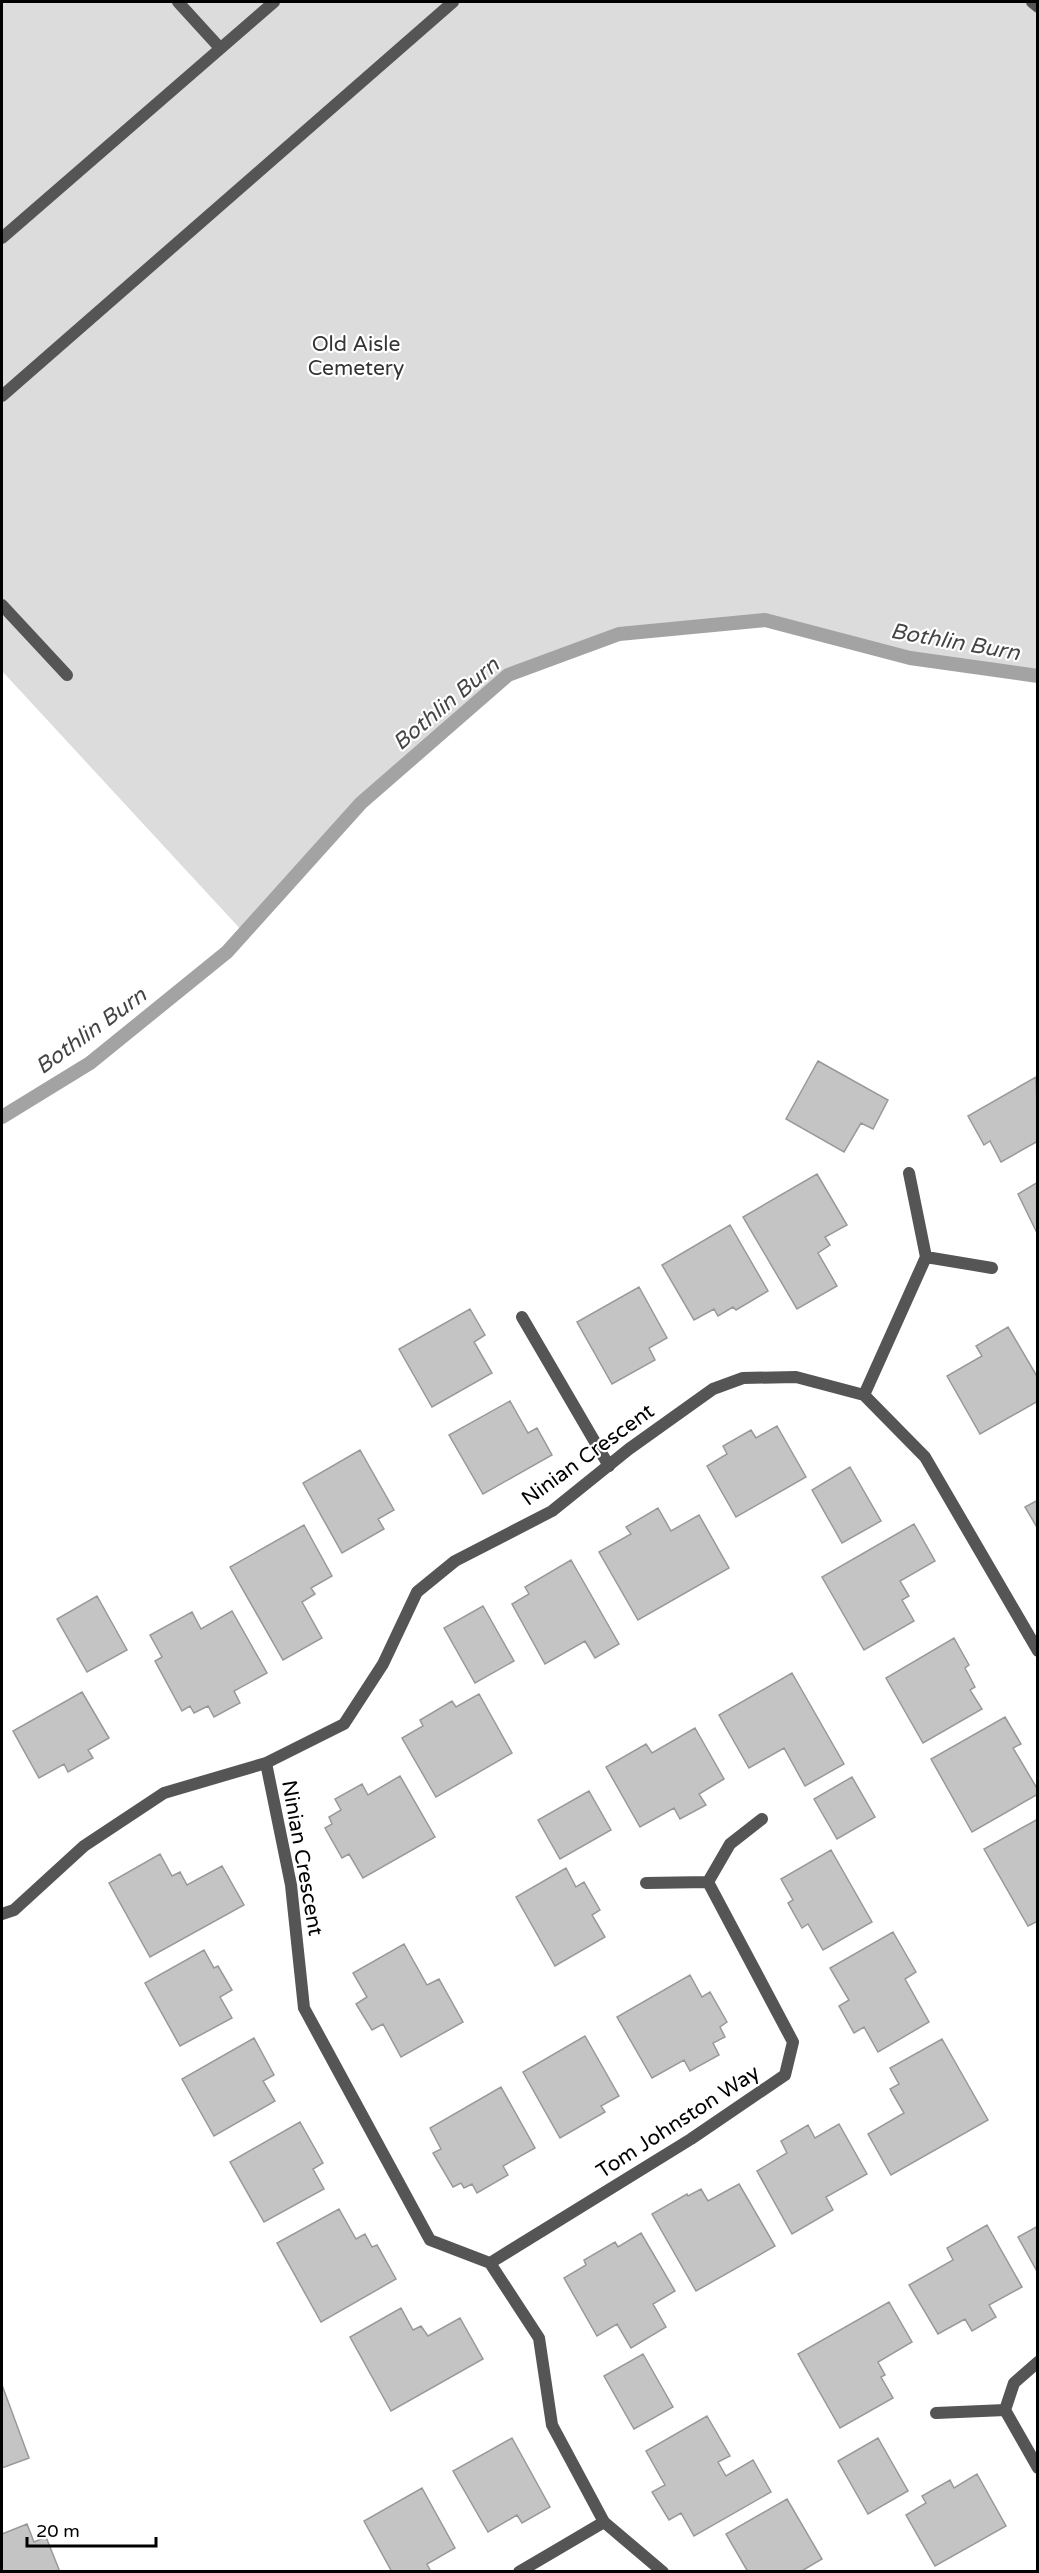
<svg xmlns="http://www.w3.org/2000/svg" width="1039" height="2573" viewBox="0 0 1039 2573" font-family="'Varela Round',sans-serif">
<rect width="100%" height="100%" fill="#fff"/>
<path fill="#dcdcdc" d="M2,2H1037V676L910,658L765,620L619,634L508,675L361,803L244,933L2,671Z"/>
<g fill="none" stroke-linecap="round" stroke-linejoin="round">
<path stroke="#a3a3a3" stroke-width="14" d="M2,1117L90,1063L227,952L361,803L508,675L619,634L765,620L910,658L1038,676"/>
</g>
<path fill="#c4c4c4" stroke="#999" stroke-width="1.5" d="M818,1061L888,1100L873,1129L861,1123L844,1152L786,1119Z
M1036,1077L1038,1141L1001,1162L990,1141L984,1145L968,1116Z
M817,1174L847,1225L825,1237L830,1245L818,1253L837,1286L797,1309L743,1217Z
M1038,1182V1235L1018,1194Z
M730,1225L768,1291L736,1310L733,1307L718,1316L714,1309L694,1320L662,1265Z
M639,1287L667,1338L649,1348L655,1360L612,1384L577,1322Z
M470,1309L485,1335L474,1342L492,1373L432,1407L399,1349Z
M1008,1327L1038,1378V1401L980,1434L947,1376L982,1356L976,1346Z
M510,1401L528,1433L537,1428L552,1455L483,1494L449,1435Z
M777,1426L806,1477L736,1517L707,1466L727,1454L723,1446L751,1430L756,1438Z
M360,1450L394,1510L378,1519L384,1529L342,1553L303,1483Z
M850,1467L881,1521L842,1543L812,1490Z
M1038,1500V1529L1025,1507Z
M658,1508L671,1531L699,1515L729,1568L638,1620L599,1552L631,1534L626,1527Z
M914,1524L935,1561L900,1581L909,1596L902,1600L914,1621L864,1650L822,1577Z
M304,1525L332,1576L311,1588L315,1594L302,1602L322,1638L283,1660L230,1567Z
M571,1560L619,1644L595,1658L585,1641L545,1664L512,1604L529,1594L525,1587Z
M97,1596L127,1650L87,1672L57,1619Z
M483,1606L514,1661L475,1683L444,1628Z
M232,1611L267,1673L234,1691L240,1703L214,1717L208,1706L194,1713L190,1706L182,1711L155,1661L162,1657L150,1635L192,1612L201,1629Z
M954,1638L969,1665L965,1668L975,1687L970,1690L982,1709L923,1743L886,1678Z
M792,1673L844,1764L805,1786L784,1748L749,1768L719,1715Z
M82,1692L109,1738L88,1750L93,1758L68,1772L64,1764L39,1778L13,1731Z
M479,1694L512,1753L436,1797L402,1738L423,1726L420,1720L452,1701L456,1707Z
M1005,1717L1021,1744L1013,1748L1038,1790V1794L972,1832L931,1759Z
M695,1728L724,1779L699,1794L706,1805L680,1819L674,1808L640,1827L606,1767L646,1744L652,1753Z
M400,1776L435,1837L363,1878L349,1854L342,1858L325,1828L332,1824L329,1817L341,1810L335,1799L362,1784L368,1795Z
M852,1777L875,1817L837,1839L814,1799Z
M589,1791L611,1830L560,1859L538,1820Z
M1038,1819V1921L1028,1926L984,1849Z
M831,1850L872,1922L823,1950L808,1924L802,1928L788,1903L793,1900L781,1879Z
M160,1854L172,1876L180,1872L187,1885L222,1866L244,1905L150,1957L109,1883Z
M566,1868L576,1887L584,1882L600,1910L592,1915L605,1937L555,1966L516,1897Z
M893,1932L916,1972L905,1979L929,2022L878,2052L864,2027L854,2033L839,2006L849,2000L830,1968Z
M404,1944L427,1985L439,1979L463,2022L401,2057L383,2024L372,2030L356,2004L367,1997L353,1973Z
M204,1950L214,1968L218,1966L232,1990L220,1997L232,2018L180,2046L145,1983Z
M690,1975L702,1997L710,1992L727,2022L720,2027L725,2037L713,2043L719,2055L690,2071L684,2060L652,2078L617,2017Z
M585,2036L619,2096L601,2106L605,2112L560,2138L523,2072Z
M254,2038L274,2075L263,2081L275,2101L214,2136L182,2079Z
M942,2039L988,2120L891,2175L868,2134L904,2113L890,2089L899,2084L890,2068Z
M501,2087L535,2148L503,2166L508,2175L477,2193L472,2184L464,2188L461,2183L453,2187L433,2153L441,2149L430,2128Z
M300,2122L323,2163L313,2169L324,2189L264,2222L230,2162Z
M839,2124L867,2174L826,2197L833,2210L792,2234L757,2171L787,2153L781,2141L808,2125L815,2138Z
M739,2184L775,2246L696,2291L652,2214L687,2194L688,2196L701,2189L708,2201Z
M339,2209L356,2239L365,2234L372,2247L377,2245L396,2279L321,2322L277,2243Z
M987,2225L1022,2287L989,2305L996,2317L972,2331L965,2319L938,2334L909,2285L953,2260L947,2248Z
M1038,2226V2273L1018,2237Z
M641,2233L675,2291L653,2304L666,2327L631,2348L617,2324L597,2336L564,2278L586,2265L584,2260L615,2242L618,2247Z
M889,2302L912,2342L878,2362L885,2375L881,2377L893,2398L840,2428L798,2354Z
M401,2308L413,2330L421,2326L428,2336L460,2318L483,2359L391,2411L350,2337Z
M643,2354L673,2407L634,2429L604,2376Z
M2,2385L29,2458L2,2468Z
M707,2416L730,2456L718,2462L726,2476L753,2460L771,2492L694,2536L681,2513L669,2520L652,2492L665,2485L646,2451Z
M512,2438L550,2507L522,2523L517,2515L488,2532L453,2471Z
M878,2438L908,2491L868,2514L838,2461Z
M977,2474L1006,2526L935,2566L906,2515L926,2503L922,2496L950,2480L954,2488Z
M422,2488L455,2548L427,2564L431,2572H392L364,2521Z
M787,2499L822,2559L800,2572H748L726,2534Z
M27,2524L34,2542L46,2537L60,2572H2V2534Z"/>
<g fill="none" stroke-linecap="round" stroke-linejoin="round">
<path stroke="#555" stroke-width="12" d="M178,2L220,48
M1032,2L1038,7
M2,238L274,2
M2,396L453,2
M2,605L67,675
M522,1317L609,1466
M519,2572L604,2522"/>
<path stroke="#555" stroke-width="12" d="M926,1257L992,1268
M864,1395L926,1257L909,1173
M266,1763L291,1885L304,2008L430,2240L490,2263L539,2338L552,2425L604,2522L663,2572
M646,1883L708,1882
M2,1914L14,1910L84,1846L164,1793L266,1763L344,1724L383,1664L417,1592L455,1561L552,1511L629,1449L713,1389L743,1378L796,1377L864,1395L925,1457L1038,1651
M490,2263L691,2139L785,2075L793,2042L708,1882L730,1844L762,1819
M1038,2362L1014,2383L1005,2410L1038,2468
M936,2413L1005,2410"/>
</g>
<g text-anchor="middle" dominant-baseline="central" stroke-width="4.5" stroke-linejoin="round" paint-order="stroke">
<g font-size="21" fill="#333" stroke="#fff">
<text x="356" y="344">Old Aisle<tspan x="356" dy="24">Cemetery</tspan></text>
</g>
<g font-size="21" fill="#000" stroke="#fff">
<text transform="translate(588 1455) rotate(-36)">Ninian Crescent</text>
<text transform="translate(302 1858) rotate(80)">Ninian Crescent</text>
<text transform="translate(678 2122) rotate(-33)">Tom Johnston Way</text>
</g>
<g font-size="22" font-style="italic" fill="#444" stroke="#fff">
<text transform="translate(955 642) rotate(10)">Bothlin Burn</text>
<text transform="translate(446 704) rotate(-40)">Bothlin Burn</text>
<text transform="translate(91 1031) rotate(-36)">Bothlin Burn</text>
</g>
</g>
<rect width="1039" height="2573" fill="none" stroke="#000000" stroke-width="6"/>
<path d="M27 2537v9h129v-9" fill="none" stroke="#000000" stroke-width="3"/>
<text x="36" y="2537" font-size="18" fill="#000000" stroke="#ffffff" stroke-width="4.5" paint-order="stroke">20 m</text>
</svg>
